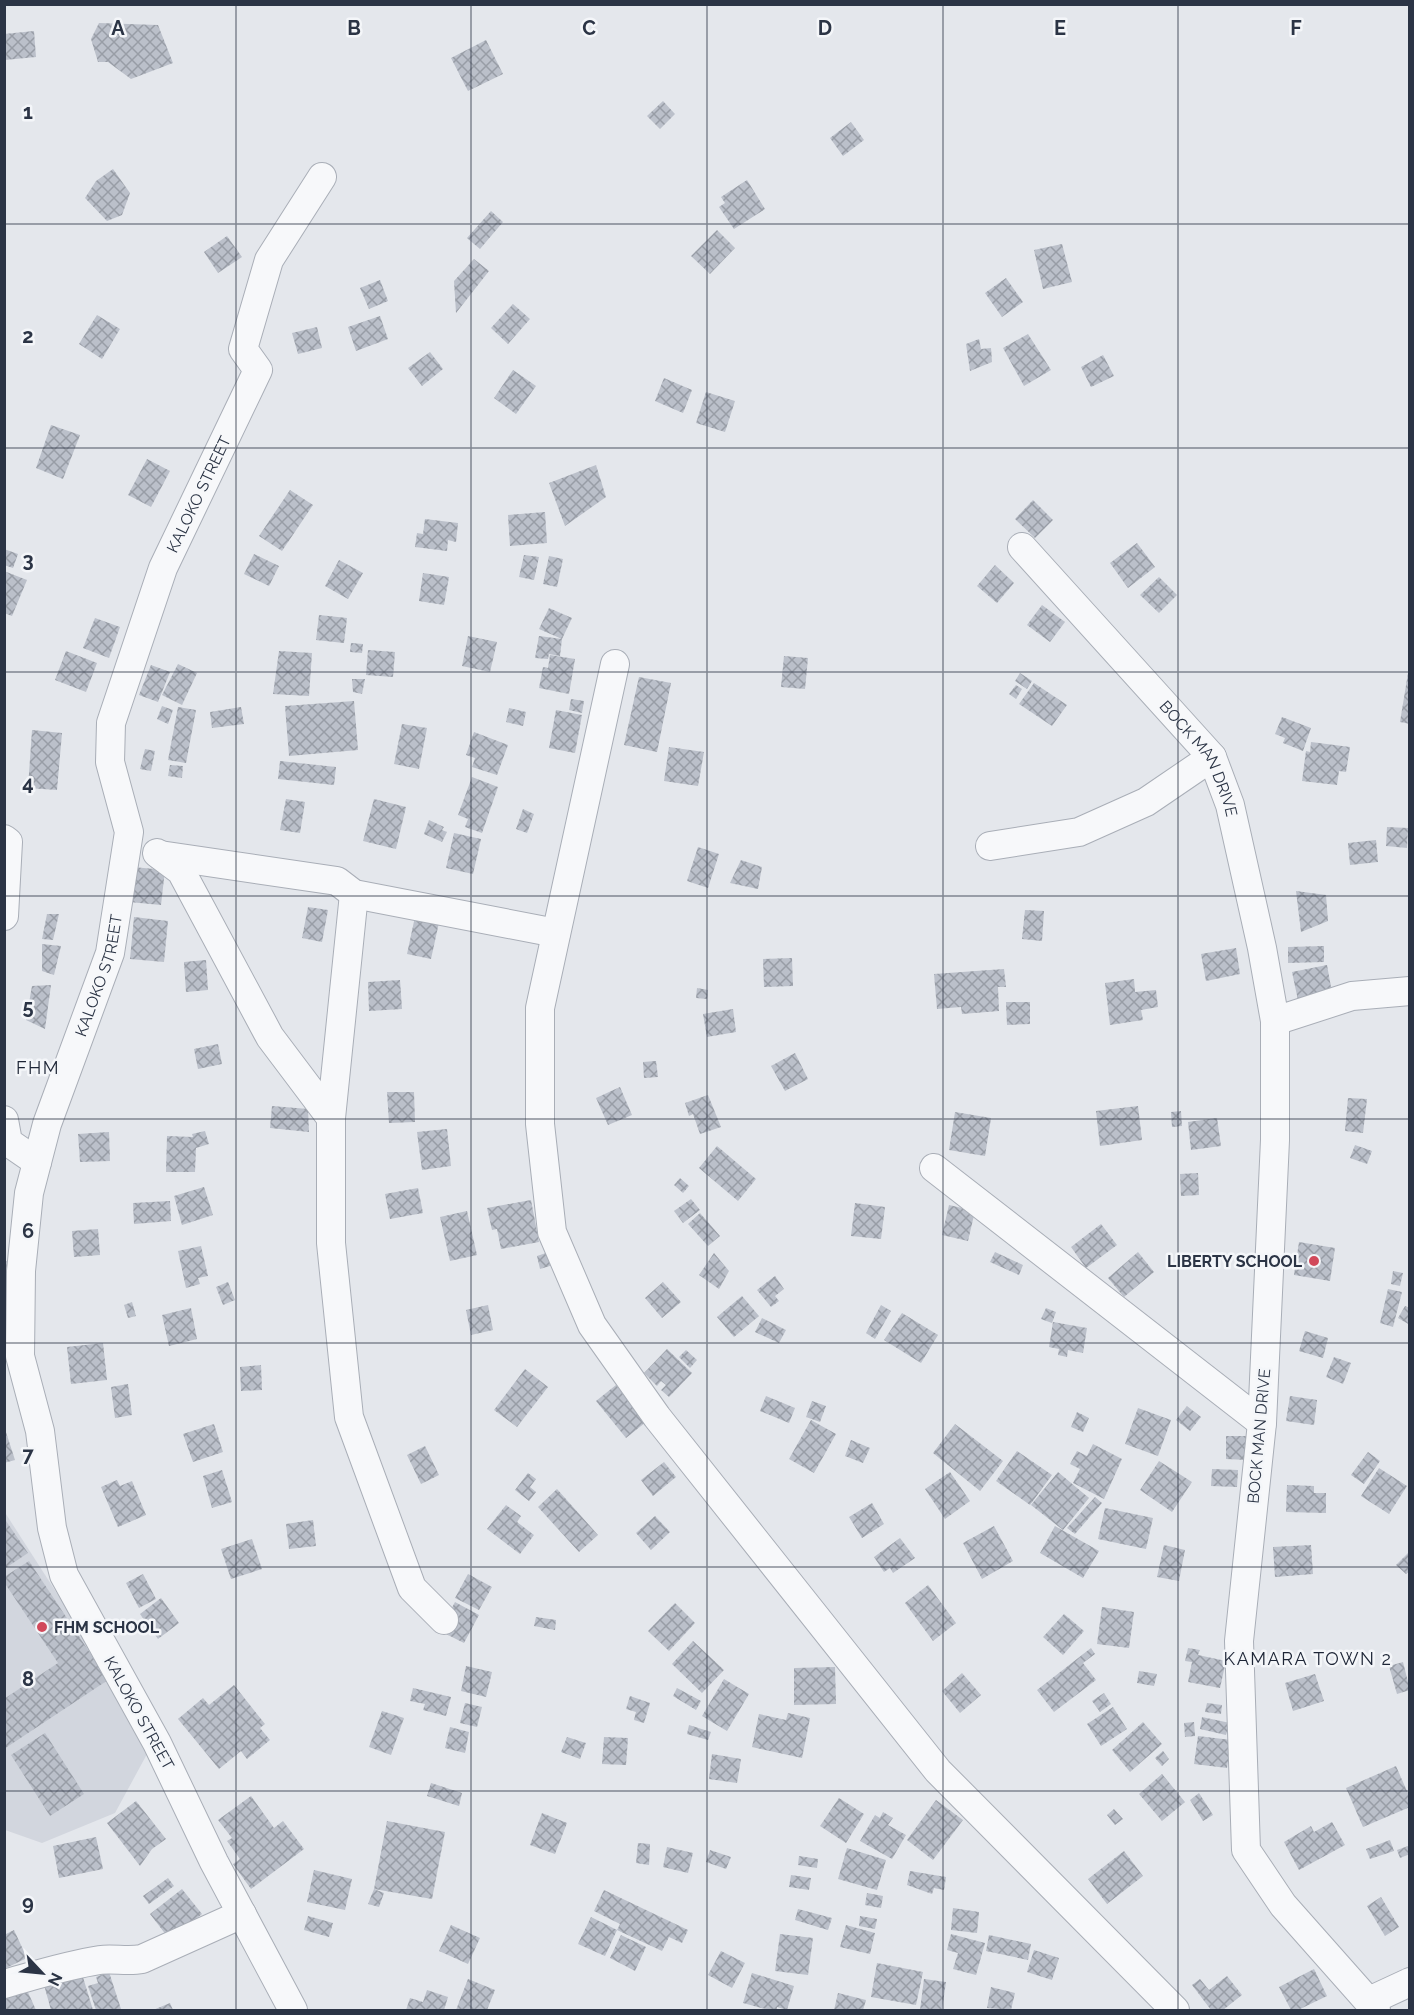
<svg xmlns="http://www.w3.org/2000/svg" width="1414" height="2015" viewBox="0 0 1414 2015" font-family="Raleway,sans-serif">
<defs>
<pattern id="building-cross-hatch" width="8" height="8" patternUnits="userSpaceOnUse" patternTransform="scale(1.5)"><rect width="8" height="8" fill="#bbc0ca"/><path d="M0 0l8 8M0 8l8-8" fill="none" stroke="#989da6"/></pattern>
</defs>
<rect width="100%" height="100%" fill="#e4e7ec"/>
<path fill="#d2d6de" d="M4,1511L153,1743L115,1813L42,1843L5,1830Z"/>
<path fill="url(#building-cross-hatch)" d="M99,23L158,25L173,63L131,79L108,62H98L91,39Z
M34,31L36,57L5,60L4,34Z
M486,40L503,74L468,91L451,58Z
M663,101L675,114L660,129L647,116Z
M851,122L864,140L843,156L830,138Z
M113,169L130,193L122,215L107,221L85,198L96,181Z
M747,180L765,209L734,229L719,207L725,203L721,197Z
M491,211L503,222L480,249L467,238Z
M717,230L735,248L710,274L691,256Z
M227,236L242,257L218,273L204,252Z
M1062,244L1072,282L1043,289L1034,250Z
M474,259L489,271L456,313L454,281Z
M1006,278L1023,302L1002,317L985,293Z
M380,280L388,301L369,309L360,288Z
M513,304L530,319L508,344L491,328Z
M97,315L120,329L102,359L79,344Z
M380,316L388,339L356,351L348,327Z
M317,327L322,348L298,354L292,333Z
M1028,334L1051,370L1024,386L1003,348Z
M979,339L981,349L991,348L992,362L970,371L966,344Z
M430,352L443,369L422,386L408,368Z
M1103,355L1114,376L1091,387L1081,367Z
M513,370L536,386L516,414L494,398Z
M664,378L692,390L683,413L655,401Z
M706,392L735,401L725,432L696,423Z
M51,425L80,435L63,479L36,468Z
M147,459L170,471L151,507L128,495Z
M596,465L606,497L565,526L549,483Z
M290,490L313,505L282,551L259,536Z
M1033,500L1053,520L1035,538L1015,519Z
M545,512L547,543L510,546L508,515Z
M425,519L458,523L456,542L448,540L447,551L415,547L417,533L423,534Z
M1137,543L1155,567L1128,588L1110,563Z
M4,549L18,554L13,568L4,565Z
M254,554L279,566L269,586L244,574Z
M524,555L539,557L534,580L519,577Z
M549,556L563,559L557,587L543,584Z
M339,560L363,573L348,599L325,586Z
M995,565L1014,583L997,603L977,586Z
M4,571L27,580L12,616L4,613Z
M423,573L449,577L444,605L419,601Z
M1159,577L1177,595L1159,613L1140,595Z
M1042,605L1065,622L1050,642L1027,625Z
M549,608L572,618L562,639L560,656L549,654L548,659L535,658L539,636L562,639L539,629Z
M319,615L347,618L344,643L316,640Z
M95,618L120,627L109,658L83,648Z
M468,636L497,642L490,672L462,666Z
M351,643L363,644L362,653L350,652Z
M368,650L395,652L393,677L366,675Z
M66,651L97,663L86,692L55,680Z
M279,651L312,653L309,696L273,694Z
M550,655L575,659L569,694L539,688L543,667L548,668Z
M784,656L808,658L805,689L781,687Z
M178,664L197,673L182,705L162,695Z
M151,665L170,672L158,702L139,695Z
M1020,673L1032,681L1027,689L1015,681Z
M1408,673H1410V724L1400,722Z
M639,677L671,683L657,752L624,745Z
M352,679H365L362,694L353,692Z
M1034,683L1067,705L1052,726L1019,704Z
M1016,685L1022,689L1016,699L1009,694Z
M571,699L584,701L582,713L569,710Z
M354,701L358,750L289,756L285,706Z
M162,706L173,710L168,724L157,719Z
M178,707L196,710L186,763L168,760Z
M241,707L244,724L212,728L210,712Z
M509,708L526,712L523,726L506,722Z
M556,710L582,715L575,753L549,748Z
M1282,717L1311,728L1303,751L1283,743L1285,738L1275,734Z
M402,724L427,728L419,769L394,764Z
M32,730L62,733L57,790L28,788Z
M474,732L508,745L497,775L472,767L475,758L466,755Z
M1311,742L1350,747L1346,772L1339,771L1337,785L1302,781L1306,751L1310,752Z
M669,747L704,752L698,786L664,781Z
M145,749L155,751L151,771L140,769Z
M280,761L336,767L334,785L278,779Z
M170,765L183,766L182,778L168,776Z
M472,777L498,787L482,833L465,827L468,819L458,815Z
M286,799L305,802L300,833L280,830Z
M374,799L406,807L396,849L363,841Z
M523,809L534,814L527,833L516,829Z
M429,820L444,827L442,830L447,832L442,842L424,834Z
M1387,827L1408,828L1407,848L1386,846Z
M454,833L481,839L473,874L446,868Z
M1376,840L1378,862L1350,865L1348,843Z
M698,847L719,854L708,888L687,881Z
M741,860L762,867L758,889L730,883Z
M133,867L165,870L161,905L129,902Z
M1296,891L1326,895L1328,921L1301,932Z
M308,907L328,910L322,942L302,938Z
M1025,910L1044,911L1042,941L1022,939Z
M416,912L440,918L431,959L407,954Z
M47,914H59L53,940L42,939Z
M134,917L168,921L164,962L130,959Z
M42,944L61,946L54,975L42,971Z
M1324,946V962L1288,963V947Z
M1236,948L1240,974L1206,981L1201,954Z
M792,958L793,986L764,987L763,959Z
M206,960L208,990L186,992L184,962Z
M1327,965L1333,998L1299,1005L1292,972Z
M1004,969L1006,987H998L999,1011L962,1014L961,1007L937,1009L934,974Z
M1134,979L1135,992L1156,990L1158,1007L1141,1010L1143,1020L1110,1025L1105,983Z
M400,980L402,1009L369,1011L368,982Z
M51,985L45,1029L26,1020L32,986Z
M697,988L708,990L707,999L696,998Z
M1006,1002H1030V1024L1007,1025Z
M733,1009L736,1032L707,1037L703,1014Z
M218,1044L222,1064L198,1069L194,1049Z
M795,1053L808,1079L785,1091L771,1066Z
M656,1061L658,1077L644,1078L643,1062Z
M620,1087L632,1115L608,1125L596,1098Z
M387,1092H414L415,1122L389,1123Z
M708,1095L721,1127L700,1134L693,1114L689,1116L685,1103Z
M1348,1098L1367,1099L1363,1133L1345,1131Z
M272,1106L308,1109L309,1132L270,1128Z
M1138,1106L1142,1140L1100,1146L1096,1111Z
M1181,1111L1182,1126L1172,1127L1171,1112Z
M955,1112L991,1118L985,1156L949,1150Z
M1217,1118L1221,1146L1191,1150L1188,1122Z
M447,1129L451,1166L422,1170L417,1132Z
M205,1131L209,1144L196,1148L195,1172H166L167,1136L193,1137L192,1134Z
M109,1132L110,1161L80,1162L78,1134Z
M1355,1145L1372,1151L1367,1164L1350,1158Z
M717,1146L756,1179L738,1201L699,1168Z
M1198,1173L1199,1195L1181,1196L1180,1174Z
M680,1178L689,1186L683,1193L674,1185Z
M204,1187L213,1215L182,1225L174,1196Z
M418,1188L423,1213L390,1219L385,1194Z
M691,1199L700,1210L683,1223L674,1211Z
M531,1200L539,1242L501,1249L497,1229L492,1230L487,1208Z
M170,1201L171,1221L134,1224L133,1203Z
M855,1203L885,1207L881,1239L851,1236Z
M949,1205L975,1211L968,1241L942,1235Z
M467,1211L477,1255L450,1261L440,1217Z
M700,1213L720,1236L708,1246L688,1224Z
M1101,1224L1117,1245L1086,1268L1071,1247Z
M98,1229L100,1255L74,1257L72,1231Z
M1299,1242L1335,1248L1330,1281L1294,1275Z
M201,1246L208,1276L198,1278L200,1284L186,1288L178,1251Z
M549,1252L553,1265L540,1269L537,1256Z
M995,1252L1023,1265L1019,1275L990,1262Z
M1138,1252L1154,1272L1124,1297L1108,1278Z
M714,1253L729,1271L719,1289L699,1275Z
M4,1261H10V1298L4,1299Z
M1393,1271L1403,1273L1400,1286L1391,1284Z
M775,1276L784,1289L775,1296L779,1301L771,1307L757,1290Z
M228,1282L235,1300L223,1305L216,1287Z
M663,1282L681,1302L662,1318L645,1298Z
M1388,1289L1402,1292L1393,1327L1380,1323Z
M742,1296L759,1316L734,1337L717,1317Z
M132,1302L136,1316L128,1318L124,1305Z
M488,1305L493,1330L471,1335L466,1310Z
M881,1305L891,1311L875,1339L866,1333Z
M1405,1306L1410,1308V1325L1398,1318Z
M191,1308L197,1339L169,1346L162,1315Z
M1046,1308L1056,1312L1052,1323L1041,1319Z
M902,1313L938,1335L921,1363L884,1340Z
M762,1318L786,1330L779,1343L755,1332Z
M1053,1322L1087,1328L1083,1353L1068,1350L1067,1357L1058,1355L1059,1349L1049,1347Z
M1305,1331L1328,1338L1323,1358L1299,1351Z
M103,1343L107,1380L71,1384L67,1347Z
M667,1349L692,1373L669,1397L661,1390L666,1385L661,1381L657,1386L644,1373Z
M686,1350L697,1360L690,1368L679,1357Z
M1334,1357L1351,1363L1343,1384L1326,1377Z
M261,1365L262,1390L241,1391L240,1367Z
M525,1369L548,1387L517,1427L494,1410Z
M128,1384L132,1415L115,1418L111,1387Z
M616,1385L646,1422L626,1438L596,1401Z
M766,1396L795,1408L789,1423L760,1411Z
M1290,1396L1317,1400L1314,1425L1286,1421Z
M812,1401L826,1406L820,1422L806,1417Z
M1187,1406L1201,1417L1190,1431L1176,1420Z
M1138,1408L1171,1420L1158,1456L1125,1444Z
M1077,1412L1089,1418L1083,1432L1071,1427Z
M811,1420L836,1434L814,1473L789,1459Z
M214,1424L223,1452L193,1462L183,1434Z
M955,1424L1003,1461L980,1491L933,1453Z
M4,1426L15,1460L4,1463Z
M1226,1436H1248L1247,1460L1226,1459Z
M851,1440L870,1448L863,1463L845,1456Z
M1093,1444L1122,1459L1104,1499L1073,1483L1080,1469L1070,1464L1077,1451L1087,1456Z
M425,1446L439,1475L421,1484L407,1455Z
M1017,1451L1052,1475L1030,1505L996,1481Z
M1368,1452L1380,1461L1364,1484L1351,1475Z
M1159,1461L1192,1482L1172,1512L1140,1490Z
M664,1462L676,1477L653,1496L641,1480Z
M1379,1468L1407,1486L1389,1514L1361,1496Z
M1212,1469L1238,1470L1237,1487L1211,1486Z
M222,1470L232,1502L212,1508L203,1476Z
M950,1472L970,1501L945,1519L925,1489Z
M1058,1472L1089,1498L1063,1530L1031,1505Z
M528,1473L536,1479L530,1487L536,1492L529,1501L515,1490Z
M117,1480L120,1486L132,1481L146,1515L118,1527L101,1487Z
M1287,1485L1314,1486V1493H1326V1513L1286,1512Z
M557,1489L598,1535L579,1552L538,1507Z
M1095,1497L1102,1503L1075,1534L1067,1528Z
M872,1503L884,1524L862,1538L849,1517Z
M506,1505L521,1516L517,1522L534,1535L520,1554L487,1529Z
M1105,1508L1153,1518L1146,1549L1098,1539Z
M655,1516L670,1532L651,1550L636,1533Z
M4,1518L28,1553L4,1569Z
M313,1520L316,1546L289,1549L286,1524Z
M994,1526L1013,1561L982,1579L963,1543Z
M1055,1526L1099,1551L1083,1578L1040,1553Z
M900,1538L915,1558L893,1573L890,1568L884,1572L874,1557Z
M252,1539L262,1569L231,1579L221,1549Z
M1164,1545L1185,1550L1179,1581L1157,1577Z
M1311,1545L1313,1574L1275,1577L1273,1547Z
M1408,1553L1410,1571L1406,1574L1396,1565Z
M29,1561L108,1680L4,1749V1699L58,1663L4,1582V1577Z
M143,1574L156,1599L139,1608L126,1583Z
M468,1574L492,1587L479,1610L455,1598Z
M928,1585L956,1623L933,1641L905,1603Z
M161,1598L179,1623L158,1639L140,1614Z
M455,1602L479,1615L464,1643L440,1631Z
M675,1603L695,1623L669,1651L648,1631Z
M1102,1607L1134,1612L1129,1648L1097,1644Z
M1064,1614L1084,1631L1063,1655L1043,1637Z
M536,1617L556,1620L555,1630L534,1626Z
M693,1641L724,1670L702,1693L672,1664Z
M1091,1648L1095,1654L1083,1663L1096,1680L1054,1712L1037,1690Z
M1188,1648L1200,1650L1198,1655L1226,1661L1220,1688L1188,1682L1192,1662L1185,1661Z
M1403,1662L1410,1690L1397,1694L1389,1666Z
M466,1666L492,1672L486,1697L461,1691Z
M835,1667L836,1704L794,1705V1668Z
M1139,1671L1157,1674L1154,1686L1137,1683Z
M962,1673L981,1695L960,1713L942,1691Z
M1315,1674L1324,1701L1293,1711L1285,1683Z
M724,1679L749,1694L727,1731L702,1716Z
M234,1685L265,1724L260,1728L270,1740L247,1759L241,1751L219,1769L178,1719L203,1698L209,1705Z
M413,1688L451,1697L446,1716L423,1710L425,1704L410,1701Z
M677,1688L701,1701L696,1710L673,1696Z
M1104,1693L1111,1704L1100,1712L1092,1701Z
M630,1696L650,1703L644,1723L634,1720L636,1712L626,1709Z
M465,1703L482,1707L477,1727L460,1723Z
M1207,1703L1222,1705L1221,1714L1205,1712Z
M1113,1707L1127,1729L1101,1746L1087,1724Z
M382,1711L404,1718L391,1755L369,1747Z
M788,1713L810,1718L802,1758L752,1747L759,1714L786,1720Z
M1202,1717L1230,1723L1226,1735L1200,1729Z
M1143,1722L1162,1744L1130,1772L1112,1750Z
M1194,1722L1195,1736L1185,1737L1184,1723Z
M689,1725L711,1732L708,1740L687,1734Z
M450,1727L469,1732L465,1753L445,1748Z
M45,1733L84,1794L50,1816L11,1755Z
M1198,1736L1231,1740L1227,1768L1194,1764Z
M567,1737L586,1743L580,1759L561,1752Z
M604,1737L628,1738L626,1765L602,1764Z
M1163,1751L1169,1759L1162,1766L1155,1758Z
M712,1754L741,1759L737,1783L709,1779Z
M1396,1766L1410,1798V1807L1363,1827L1346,1788Z
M1162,1774L1185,1802L1162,1821L1139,1794Z
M431,1783L462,1793L459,1806L427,1796Z
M1199,1793L1213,1815L1203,1821L1190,1800Z
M251,1796L274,1828L283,1821L304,1849L251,1889L233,1864L240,1859L227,1841L232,1838L218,1820Z
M839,1798L864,1814L846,1843L820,1826Z
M936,1800L963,1820L933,1860L907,1840Z
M136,1801L166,1839L152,1849L140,1866L107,1823Z
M1114,1809L1123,1819L1115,1825L1107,1815Z
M883,1812L893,1818L888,1825L906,1835L892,1859L860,1841L875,1815L880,1818Z
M542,1813L567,1823L555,1854L530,1845Z
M387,1821L445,1832L432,1899L374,1889L384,1893L379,1907L368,1904L374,1889Z
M1332,1822L1345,1845L1299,1870L1284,1842L1311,1826L1314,1832Z
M96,1837L103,1869L59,1878L53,1846Z
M1390,1840L1394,1851L1370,1859L1366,1849Z
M638,1843L650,1844L649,1865L636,1863Z
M1408,1846L1410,1854L1400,1858L1397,1850Z
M667,1847L693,1853L688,1873L663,1867Z
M847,1848L886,1860L877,1890L838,1879Z
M710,1850L731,1857L726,1869L706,1862Z
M1124,1851L1143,1876L1107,1904L1088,1879Z
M799,1856L818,1859L817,1868L798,1865Z
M314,1870L352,1879L345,1910L307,1902Z
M910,1871L946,1877L944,1890L934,1888L932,1894L907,1885Z
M791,1875L811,1878L809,1890L789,1887Z
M168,1878L174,1886L149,1904L143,1896Z
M182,1889L202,1914L170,1940L150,1914Z
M604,1890L688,1930L682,1943L669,1937L662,1951L617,1930L620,1924L594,1911Z
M867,1893L883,1896L881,1908L865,1905Z
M1381,1897L1399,1927L1385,1936L1367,1906Z
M953,1908L979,1912L977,1933L951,1930Z
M798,1909L832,1918L828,1930L795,1920Z
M308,1916L333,1923L329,1937L304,1930Z
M860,1916L877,1919L875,1929L859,1926Z
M591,1917L617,1930L605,1956L578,1944Z
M451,1925L480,1938L468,1964L439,1951Z
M846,1925L875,1933L870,1954L840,1947Z
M14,1930L27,1958L4,1969V1935Z
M780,1934L813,1938L808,1975L775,1971Z
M951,1934L985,1943L976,1975L953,1969L958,1953L947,1950Z
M621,1935L646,1947L635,1971L610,1958Z
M989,1935L1031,1944L1028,1960L986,1951Z
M1034,1950L1059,1958L1052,1980L1027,1972Z
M721,1951L745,1963L732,1988L708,1975Z
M877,1963L923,1972L916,2005L871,1997Z
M1314,1969L1327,1996L1298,2010H1291L1279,1987Z
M109,1972L121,2009L96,2010L88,1986L98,1983L96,1977Z
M752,1973L794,1986L787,2010L777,2007V2010H769L743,2003Z
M82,1974L93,2010H51L44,1985Z
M1227,1976L1242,1995L1223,2010H1211L1192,1985L1200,1979L1209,1990Z
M468,1979L495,1990L487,2010H456Z
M924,1979L946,1982L942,2010H920Z
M991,1987L1015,1993L1011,2010L987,2008Z
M26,1988L36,2010H4V1998Z
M427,1990L448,1997L444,2010H406L410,1998L423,2002Z
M838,1993L866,2000L863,2010H834Z
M170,2003L173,2010H153Z"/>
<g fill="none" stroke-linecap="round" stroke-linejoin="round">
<g stroke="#a9aeb7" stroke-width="30">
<g id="minor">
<path id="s1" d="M1022,547L1212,757L1230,805L1262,948L1275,1021V1140L1262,1423L1239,1641L1246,1850L1283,1905L1376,2010"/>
<path d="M615,664L540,1008V1124L552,1232L592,1325L657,1417L938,1771L1175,2010"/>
<path d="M4,839L8,842L4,916"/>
<path d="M990,846L1079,832L1146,802L1212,757"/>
<path d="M157,853L181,871L270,1037L331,1118"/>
<path d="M160,855L337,881L354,894L556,933"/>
<path d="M354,894L331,1118V1243L349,1417L412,1588L444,1620"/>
<path d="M1275,1021L1352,996L1410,991"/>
<path d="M4,1120L8,1142L37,1162"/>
<path d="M934,1168L1262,1423"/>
<path d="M4,1984C36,1975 67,1965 100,1960C114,1958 127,1962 142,1959L242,1914"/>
<path d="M1369,2001L1410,1982"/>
<path id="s2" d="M293,2010L214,1862L157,1743L64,1575L52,1528L40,1431L20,1356L21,1271L29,1193L47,1124L110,953L129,832L110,762L111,723L163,568L258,370L243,349L269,260L322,177"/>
</g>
</g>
<use href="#minor" stroke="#f7f8fa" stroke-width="28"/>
</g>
<path fill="none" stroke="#2b3445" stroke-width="1.5" stroke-opacity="0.55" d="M236,4V2010M471,4V2010M707,4V2010M943,4V2010M1178,4V2010M4,224H1410M4,448H1410M4,672H1410M4,896H1410M4,1119H1410M4,1343H1410M4,1567H1410M4,1791H1410"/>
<g fill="#d1495b" stroke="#f4f6f9" stroke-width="2">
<circle cx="1314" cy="1261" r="6"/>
<circle cx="42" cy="1627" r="6"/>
</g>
<g text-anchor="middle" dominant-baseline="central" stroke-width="5" stroke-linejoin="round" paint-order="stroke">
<g font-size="16" fill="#2b3445" stroke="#f4f6f9">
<text stroke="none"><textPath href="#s2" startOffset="1612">KALOKO STREET</textPath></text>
<text stroke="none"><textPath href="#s1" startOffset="278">BOCK MAN DRIVE</textPath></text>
<text stroke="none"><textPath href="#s2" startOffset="1108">KALOKO STREET</textPath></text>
<text transform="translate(1259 1436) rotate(-85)">BOCK MAN DRIVE</text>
<text transform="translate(139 1713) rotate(61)">KALOKO STREET</text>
</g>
<g font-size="16" font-weight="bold" fill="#2b3445" stroke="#f4f6f9" text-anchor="end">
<text x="1302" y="1261">LIBERTY SCHOOL</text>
<text x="54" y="1627" text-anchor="start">FHM SCHOOL</text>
</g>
<g font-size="18" letter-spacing="1.5" fill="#1d2536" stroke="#f4f6f9">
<text x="38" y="1067">FHM</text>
<text x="1308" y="1658">KAMARA TOWN 2</text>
</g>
</g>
<g font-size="20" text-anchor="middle" font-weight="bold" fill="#2b3445" stroke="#f4f6f9" stroke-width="5" stroke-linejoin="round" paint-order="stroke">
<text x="118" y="35">A</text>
<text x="354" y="35">B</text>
<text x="589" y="35">C</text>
<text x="825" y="35">D</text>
<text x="1060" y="35">E</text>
<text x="1296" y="35">F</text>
<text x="28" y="119">1</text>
<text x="28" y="343">2</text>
<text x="28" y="567">3</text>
<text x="28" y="790">4</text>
<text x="28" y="1014">5</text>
<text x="28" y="1238">6</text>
<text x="28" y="1462">7</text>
<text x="28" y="1686">8</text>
<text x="28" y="1910">9</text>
</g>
<rect width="1414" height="2015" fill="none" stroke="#2b3445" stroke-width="12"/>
<g transform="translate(42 1973) rotate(116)" stroke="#f4f6f9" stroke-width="4.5" paint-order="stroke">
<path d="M0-4.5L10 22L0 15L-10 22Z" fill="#2b3445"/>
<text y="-9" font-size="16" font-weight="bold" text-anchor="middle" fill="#2b3445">N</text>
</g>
</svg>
